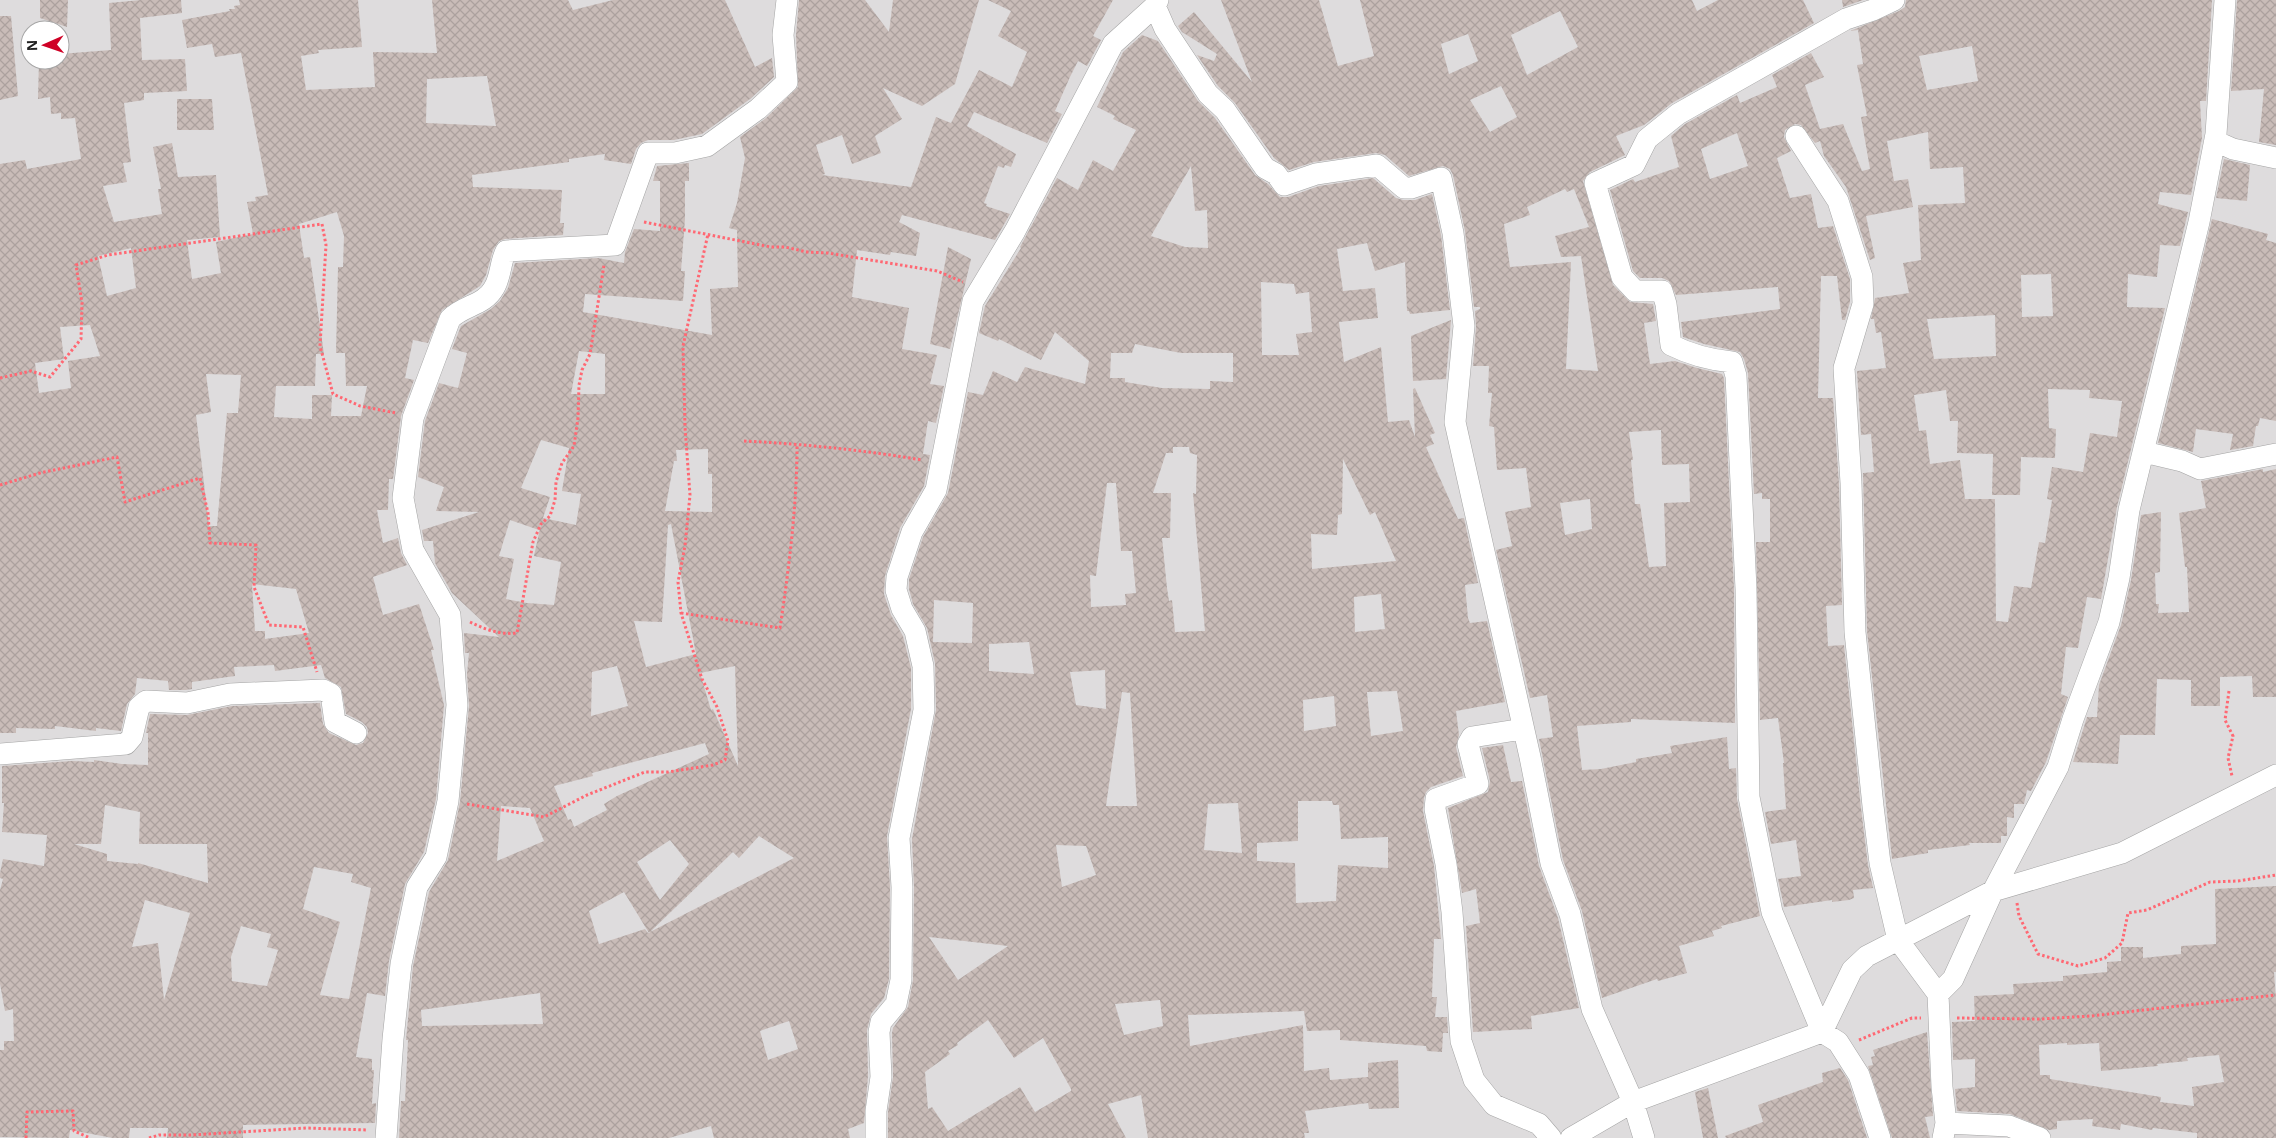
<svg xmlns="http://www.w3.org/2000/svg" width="2276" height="1138" viewBox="0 0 2276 1138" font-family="'Noto Sans',sans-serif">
<defs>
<pattern id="building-cross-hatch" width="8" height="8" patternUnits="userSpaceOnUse" patternTransform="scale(1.25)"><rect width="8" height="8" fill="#c9bcb8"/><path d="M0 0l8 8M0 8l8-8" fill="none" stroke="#aca19e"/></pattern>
</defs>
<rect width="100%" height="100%" fill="#f1ebe5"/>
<path fill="#dedcdd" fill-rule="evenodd" d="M0,0H2276V1138H0ZM30,30H60V60H30Z"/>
<path fill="url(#building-cross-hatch)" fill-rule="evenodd" d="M40,0H68L67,27L40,18Z
M141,0H181L182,13L140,18L142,60L185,59L187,91L144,93V100L124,103L131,162L123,163L127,182L103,186L114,222L162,214L158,189H161L153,147L172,143L178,177L216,175L220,237L187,240L192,279L221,273L216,242L253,234L247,202L256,201L255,197L268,195L241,53L215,57L212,44L187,48L182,20L230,11L229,9H235L234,6L240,5L239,0H358L362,47L318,50L319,53L301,56L306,90L375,87L373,52L437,53L432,0H568L573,10L613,0H725L755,67L772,58L774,77L750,99L702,134L674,140H648L641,143L636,149L631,164L604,160L605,154L569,159V162L472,175L473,187L562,190L560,223H564L563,235L505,239L499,241L493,250L486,275L480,286L442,310L428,343L413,340L405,378L414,380L401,416L393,479H389L388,510H377L383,543L398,538L401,553L407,565L373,577L383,615L419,604L434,650H431L444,705L436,799L424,852L405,884L389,961L385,996L367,993L356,1057L372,1059V1070H374L372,1104L376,1103L375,1123L243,1125V1138H167L168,1128H130L129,1138H113L70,1130L69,1138L0,1137V1050H4V1041H14L13,1009L5,1011L0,984V890L3,879L0,878V873L3,859L44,866L47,835L2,832L4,803H2V766L72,761L94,762V760L122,764L148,765V733H146L150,714L187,715L232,706L320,703L323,724L329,733L356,745L363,743L368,733L367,727L362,722L346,714L341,687L325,678L321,665L275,671L274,665L234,667L235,676L192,682V689L186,690H169L168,681L137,678L135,694L127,704L121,731L96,728V731L55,726V729L16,728V733H0V164L25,160L27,169L81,159L75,118L61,119V113L51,114L50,97L38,99L39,60H60V54L111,50L109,3ZM487,76L496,126L426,123L427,79ZM337,212L344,236L343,267H338L336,353H345L346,386H367L361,416H331L332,395H312V419L274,417L276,386H315L316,354H324L310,257L304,258L299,224ZM131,248L136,288L107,296L98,256ZM90,325L100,356L68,361L71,388L39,393L35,363L64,359L60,327ZM206,374L241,375L238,413H227L217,526H209L196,415L211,412ZM252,584L296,589L309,633L265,639V631H255ZM105,805L140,812L139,844H207L208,883L138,863V864L107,861V854L74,844H101ZM314,867L353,874L351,882L371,888L349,999L320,995L340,922L303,909ZM145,900L190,913L164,1000L158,943L132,947ZM241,926L271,934L267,947L278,950L267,986L232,981L231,957Z
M799,0H865L889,32L893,0H979L955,84L922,106L883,88L902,119L875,136L881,153L852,164L842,135L816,145L825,174L822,175L911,187L936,117L951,123L979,70L1012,87L1027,52L998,36L1011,11L988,0H1113L1093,36L1101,40L1087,66L1078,61L1070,77L1055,111L1062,114L1047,143L974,112L967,126L1016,154L1011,167L1005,165L1004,168L998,166L984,203L987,204L986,206L1010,214L995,240L902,215L899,222L920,233L916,256L891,252L890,255L857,250L852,297L909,308L902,349L937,355L930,384L944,386L936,423L928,421L923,454L930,455L924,486L900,528L885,576L884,594L891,615L903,636L911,668V709L887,836L890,887L889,979L884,998L871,1014L867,1030L868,1076L864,1123L848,1129L850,1138H714L711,1126L669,1138H399L401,1101H405L408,1040H406L413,966L429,892L448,860L460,802L469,706L467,674L469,653H465L464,633L499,637L452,593L435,563L433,541H424L422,530L479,512L436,511L444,487L418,477L425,421L439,383L458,388L467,353L452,349L461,326L491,309L500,301L508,288L515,263L598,258L624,263L625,252L634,229L660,231V181H653L657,166L689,163V181H685V219L681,271H685L683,301L585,294L583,312L712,335L710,289L738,287L737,230L729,228L737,203L745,158L740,137L766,118L798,87L796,35ZM579,351L605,354V394H571ZM541,440L569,448L562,491L581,494L576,525L543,518L550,497L521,488ZM708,449V474H712V512L665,511L674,461H677L676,450ZM510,520L539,530L541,524L534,556L561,562L554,605L527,603L506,599L514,559L499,556ZM671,524L696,654L646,667L634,621L662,622L668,525ZM617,666L628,706L591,716L592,672ZM735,666L738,766L713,709L711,710L700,673ZM705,743L709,754L617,796L604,804L607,810L574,827L571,819L568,820L554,786L593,776L592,773ZM501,806L530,808L544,841L497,861ZM759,836L794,858L648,933L645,929L599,944L589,911L624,892L649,933L733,852L739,858ZM670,840L689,864L660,900L637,862ZM540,993L543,1024L422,1026L421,1010ZM789,1021L798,1049L768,1060L760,1031Z
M1221,0H1319L1338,66L1374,56L1360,0H1692L1697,11L1718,0H1803L1814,23L1672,103L1644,125L1616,136L1625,155L1590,172L1583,181L1613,285L1630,302L1653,304L1656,321L1644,323L1650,364L1675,361L1697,368L1722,374L1724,378L1734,589L1735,723L1631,719V722L1577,726L1582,770L1601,769L1636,762V759L1672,753L1670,746L1727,737L1729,769L1736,768L1737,799L1760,916L1721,926L1722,928L1712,931L1714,936L1679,946L1687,973L1658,981L1657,979L1602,998L1582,911L1563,860L1539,739L1553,737L1547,695L1530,698L1496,550L1512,546L1505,512L1531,507L1526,468L1497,470L1494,427L1489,426L1492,393H1488L1489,366H1473L1476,327L1475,311L1480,309V307H1474L1465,231L1453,175L1450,169L1443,166L1409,176L1385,155L1376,153L1314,162L1289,170L1274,158L1235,103L1218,86L1197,55L1214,61L1217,54L1182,32L1178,26L1194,12L1252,82ZM1560,11L1578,47L1527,75L1511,35ZM1468,34L1478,61L1449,74L1441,44ZM1501,86L1517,117L1490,132L1470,100ZM1565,189L1567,192L1574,189L1589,227L1555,236L1561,257L1581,256L1598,371L1566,369L1571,262L1510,267L1504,224L1530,215L1527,207ZM1661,430L1662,465L1689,464L1690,502L1664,503L1666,566L1649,567L1640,504H1635L1631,460H1633L1629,432ZM1590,499L1592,529L1565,535L1560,503Z
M1842,0H1863L1843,7Z
M1906,0H2212L2206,101H2200L2202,138L2191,195L2160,192L2158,204L2188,212L2180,246L2160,245L2157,277L2128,274L2127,307L2165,308L2117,507L2101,599L2087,597L2078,648L2066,647L2061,694L2068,697L2046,762L2031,791L2027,790L2024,804H2014V818L2007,817V836H2001V843H1969L1970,845L1928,850V853L1892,859L1867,631L1863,473L1874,472L1871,434L1861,435L1857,371L1886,368L1881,332L1876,333L1874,319H1871L1875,298L1909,293L1903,263L1921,260L1918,205L1965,203L1963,167L1930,169L1928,132L1887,141L1894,181L1908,179L1913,207L1866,216L1875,258L1870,260L1846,187L1824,156L1820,141L1815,143L1801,125L1795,124L1785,130L1784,137L1791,151L1777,158L1790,198L1811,194L1818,228L1833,226L1850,279V302L1845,320H1842L1837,276H1821L1818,398H1833L1839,484L1842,605L1826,606L1828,646L1844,645L1861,808L1868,865L1873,888L1853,890L1854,898L1849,900L1832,902V900L1784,907L1778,879L1801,876L1796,840L1771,844L1765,812L1786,809L1783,763H1784L1778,718L1760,720L1756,542H1770V499H1762V493L1754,494L1748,373L1744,359L1740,352L1704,344L1683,337L1681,322L1780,309L1778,287L1676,295L1669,281L1662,278H1640L1633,271L1610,190L1633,179L1635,182L1679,167L1671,136L1685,124L1737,95L1740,103L1777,87L1772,75L1811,53L1824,77L1805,85L1820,129L1843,124L1862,171L1870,169L1861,117L1867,116L1857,65L1863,64L1858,30L1850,31L1899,11L1905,7ZM1972,46L1978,81L1927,90L1919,56ZM1737,133L1748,166L1710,179L1701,149ZM2051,274L2053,316L2022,317L2021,275ZM1995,315L1996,356L1934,359L1927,319ZM2048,389L2090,390L2089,398L2122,401L2117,437L2090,433L2083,472L2052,467L2047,499L2052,500L2045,543L2039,542L2031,588L2014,586L2008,622L1996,621L1995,499H1965L1960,460L1930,464L1926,430L1919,431L1914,395L1946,390L1950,421H1958L1957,453L1993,454L1992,495H2020L2021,457L2055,458L2056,429L2049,428Z
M2237,0H2276V145L2259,142L2264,89L2231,91Z
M0,16H11L18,96L0,100Z
M1142,35L1158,41L1198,101L1215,118L1255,175L1268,184L1280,197H1288L1319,186L1373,178L1396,198L1403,200H1415L1432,194L1441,235L1450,310L1410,314L1409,311H1407L1405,262L1375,271L1367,243L1337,249L1343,291L1375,288L1378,318L1339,322L1344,362L1381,347L1388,422L1409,420L1415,437L1413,389L1415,388L1435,433L1430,435L1434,444L1426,447L1458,519L1464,518L1478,583L1465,585L1468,618L1470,623L1487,621L1505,702L1456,711L1459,735L1456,747L1463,776L1431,787L1426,792L1424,798L1423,811L1434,866L1441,939H1434L1432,997H1437L1435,1017H1447L1448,1033H1443L1442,1052L1427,1051L1426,1046L1340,1040V1030L1307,1031L1304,1011L1188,1015L1190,1046L1303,1025L1304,1071L1329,1068L1330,1080L1368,1077V1063L1398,1060L1399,1108L1369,1109L1368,1103L1305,1111L1309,1133H1304L1305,1138H1148L1141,1095L1108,1104L1126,1138H888V1112L893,1077L892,1033L893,1028L908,1007L913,980L914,887L912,839L936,710L935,663L927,628L913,604L909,589V579L923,537L948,493L968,392L983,395L993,371L1017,382L1025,367L1085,384L1089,361L1055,332L1041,360L999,339L998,341L979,333L985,306L1021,248L1020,247L1057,178L1078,190L1093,160L1113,171L1136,130L1113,119L1115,116L1097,107L1123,52ZM1191,166L1195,211L1207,210L1208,248L1185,247L1151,236ZM1261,282L1294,284L1296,294L1309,292L1312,332L1296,334L1299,355H1262ZM1135,344L1181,353H1233V382L1210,381V389L1162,388L1125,382V378H1110L1111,353H1132ZM1173,447H1189L1190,453L1197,455L1196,494L1193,493L1205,631L1175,632L1172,600L1169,601L1167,588L1162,538H1170L1171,493H1153L1166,453H1173ZM1343,459L1370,515L1375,512L1396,561L1312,569L1311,534L1337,535L1338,515L1342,514ZM1107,483H1116L1121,551H1132L1136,593L1125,594L1126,605L1091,607L1090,575L1096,576ZM1381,594L1385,629L1355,632L1354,597ZM934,600L973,603L972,643L933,642ZM1029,642L1034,674L989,671V644ZM1105,670L1106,709L1076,705L1070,672ZM1397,691L1403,731L1371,736L1367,692ZM1122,692L1130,693L1137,806H1106ZM1334,696L1336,726L1304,731L1303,700ZM1298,801H1332L1333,805H1339L1341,839L1388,837V868L1338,865L1336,901L1296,903L1295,863L1257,861V843L1298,841ZM1238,803L1242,853L1204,850L1208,804ZM1056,845L1086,846L1096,875L1062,887ZM929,937L1008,946L958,980ZM1160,1000L1163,1026L1124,1035L1115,1004ZM988,1020L1014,1058L1043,1038L1071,1089V1091L1035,1112L1020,1087L948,1131L932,1107L928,1109L925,1072L950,1054L948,1051L958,1045L957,1043Z
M177,99H212L214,130H177Z
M2224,159L2250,165L2247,201L2216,198Z
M2212,219L2268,234L2266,240L2276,243V421L2260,418L2258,426H2256L2253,446L2230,450L2233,434L2196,429L2193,452L2158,443Z
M948,247L971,259L950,349L930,344Z
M1451,320L1446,379L1413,381L1411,336Z
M2263,469V472L2276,469V697H2253L2252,676L2220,677V706H2191V680L2157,679L2155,735H2120L2118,764L2073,762L2087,717H2097L2099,685L2121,625L2131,580L2141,515L2161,512L2160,572L2155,573L2156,604H2159L2158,613L2189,612L2187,567H2185L2179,513L2206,508L2201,481Z
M1503,745L1511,782L1522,781L1539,866L1558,918L1579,1008L1531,1016L1532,1029L1473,1032L1466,926L1480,923L1476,889L1462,893L1448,808L1488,792L1490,781L1482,748Z
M2276,886V972H2274L2276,1000V1138H2197V1133L2153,1128L2152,1130L2121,1124L2120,1130L2092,1126L2093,1119L2057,1121V1129L2049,1130L2010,1114L1957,1111L1955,1089L1975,1087V1059L1953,1060L1952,1022L1975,1021L1974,996L2014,994L2013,984L2063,981V976L2107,972V962L2121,961V947H2143V958L2181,954V946L2216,944L2215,889ZM2067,1043V1045L2099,1043L2101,1071L2158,1066L2157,1064L2188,1061L2187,1058L2219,1055L2224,1082L2192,1087L2194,1106L2160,1102L2161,1097L2050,1079V1075H2040L2039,1045Z
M1927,1032L1933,1116L1925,1117L1930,1138H1892L1868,1066L1873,1065L1871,1057L1875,1056L1873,1050Z
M1840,1068L1848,1080L1867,1138H1726L1725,1136L1763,1122L1758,1105L1823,1082L1822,1073Z
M1708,1088L1718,1138H1703L1695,1092Z"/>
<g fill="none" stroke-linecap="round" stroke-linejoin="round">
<g stroke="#a4a4a4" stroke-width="22">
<path id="street" d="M1155,6L1165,29L1208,94L1225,110L1265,168L1276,174L1284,185L1316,174L1377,165L1404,188H1411L1441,178L1453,233L1464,326L1455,422L1530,757L1551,863L1570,914L1592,1009L1633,1102L1644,1138
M1796,136L1838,201L1862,277L1863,304L1844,368L1851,483L1855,632L1873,806L1880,863L1898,940L1938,994
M2215,141L2233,149L2276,158
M2144,452L2182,461L2200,469L2276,454
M1523,729L1472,737L1468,744L1478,784L1436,799L1435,809L1446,864L1452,912L1461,1041L1474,1080L1494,1105L1539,1124L1551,1138
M0,754L126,744L132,737L139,707L146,701L187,703L230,694L323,690L331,694L335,722L356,733
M1946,1123L2009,1126L2040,1138
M386,1138L393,1039L401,964L417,887L436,857L448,801L457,705L450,615L413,550L403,498L413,418L450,319C463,305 484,306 494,288C501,277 500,262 506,251L615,245L648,153H675L707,146L758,109L787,82L783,35L787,0
M876,1138V1111L881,1077L879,1032L881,1022L896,1004L901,980L902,887L899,838L924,710L923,666L915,631L902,609L896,590L897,577L912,532L936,490L973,301L1015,231L1113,44L1155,6L1158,0
M1571,1138L1633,1102L1822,1032L1852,970L1867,956L1993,891L2122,853L2276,775
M1880,1138L1859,1075L1838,1042L1822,1032L1772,912L1749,797L1746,589L1736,376L1732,362C1710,360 1691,355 1671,345L1666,304L1662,291H1635L1622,277L1595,183L1634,165L1647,139L1678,114L1846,19L1873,10L1894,0
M1943,1138L1946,1123L1942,1087L1938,994L1953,979L1993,891L2058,767L2073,719L2109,622L2119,578L2129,510L2199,222L2216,134L2225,0"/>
</g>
<path stroke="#ff6873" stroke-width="3" stroke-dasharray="2.5 2.5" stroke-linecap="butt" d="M644,222L771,247H785L807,252L828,253L937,271L963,282
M0,378L31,371L50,377L81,339L82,303L76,265L108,255L322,224L326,245L320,346L333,394L360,406L396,413
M744,441C804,444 863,450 922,460
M0,485L40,473L117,457L125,502L200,478L208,513L210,543L256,545L254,587L269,625L303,627L317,672
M681,613L780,628C789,567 797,506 797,444
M470,622C484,629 500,635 517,633L533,542L541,524L550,516L555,500L556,482L562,463L574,446L578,418L579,385L582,370L590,354L604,265
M2229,691L2225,720L2233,736L2228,758L2232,776
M467,804L544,817L587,795L645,772H668L713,765L725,760L728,741L717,707L702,679L681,613L678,582L685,546L690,495L685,427L683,346L708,234
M2017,903L2019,916L2038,954L2078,966L2105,958L2122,943L2128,913L2147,910L2210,882L2238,881L2276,875
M1957,1018L2040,1019L2091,1016L2276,995
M1859,1040L1912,1018H1921
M26,1138L27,1112L73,1111L74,1131L90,1138
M149,1138L159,1135H191L306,1128L368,1130"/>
<use href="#street" stroke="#fff" stroke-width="21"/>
</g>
<g transform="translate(45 45) rotate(268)"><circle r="24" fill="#ffffff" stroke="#a6a6a6"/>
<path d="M0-4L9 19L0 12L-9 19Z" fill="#cf0025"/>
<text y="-8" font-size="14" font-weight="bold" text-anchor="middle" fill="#202020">N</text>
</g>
</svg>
